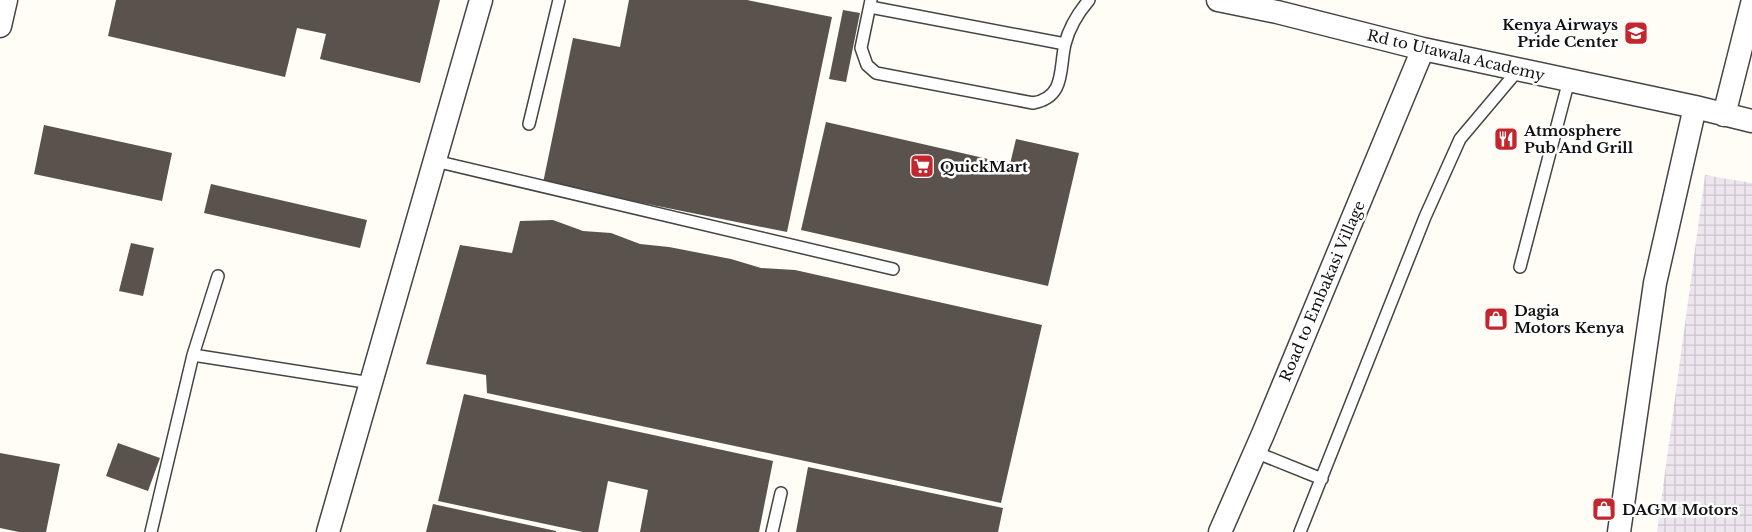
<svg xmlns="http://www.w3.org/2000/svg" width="1752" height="532" viewBox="0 0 1752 532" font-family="'Libre Baskerville',serif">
<defs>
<pattern id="industrial-grid" width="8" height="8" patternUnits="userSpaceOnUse" patternTransform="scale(1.25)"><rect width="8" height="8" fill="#eee6ef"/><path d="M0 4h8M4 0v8" fill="none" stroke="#cbc4cc"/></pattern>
</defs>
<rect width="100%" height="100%" fill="#fffdf5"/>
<path fill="url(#industrial-grid)" d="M1705,175L1752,183V532H1657Z"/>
<path fill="#5a524d" d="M116,0H440L420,83L320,59L326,34L297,28L285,77L108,36Z
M629,0H747L832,17L787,232L543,183L573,38L620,47Z
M843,10L860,13L846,82L829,79Z
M826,122L1010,164L1016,139L1079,153L1048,286L801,230Z
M44,125L172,153L162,201L34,174Z
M211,184L367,220L360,248L204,213Z
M553,220L583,231L611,233L640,244L669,247L731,259L761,268L795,270L1042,325L1001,503L487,393L486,375L426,364L460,245L512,253L520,221Z
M131,243L154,248L143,296L119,291Z
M464,394L773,461L759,532H640L648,490L608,481L598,532H583L438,501Z
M118,443L160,458L148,491L106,476Z
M0,453L60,464L46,532H19L0,528Z
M808,467L1003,508L998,532H796Z
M433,504L556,531V532H426Z"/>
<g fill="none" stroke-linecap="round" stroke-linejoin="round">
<g stroke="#444" stroke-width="14">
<path id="lane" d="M871,0L861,48L867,65L876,73L1033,103C1066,97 1059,69 1065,44C1069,28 1078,13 1089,0
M870,7L1065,44
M529,124L559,0
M435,161L893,269
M1520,267L1569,80
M193,355L218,276
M1255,452L1322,479
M151,532L193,355L371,383
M772,532L781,493
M1300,532L1425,217L1460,139L1519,69"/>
</g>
<g stroke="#444" stroke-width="25">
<path id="street" d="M1218,0L1277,12L1423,49L1695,107L1752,121
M0,26L6,0
M1724,115L1752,4
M328,532L481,0
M1220,532L1263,434L1423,49
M1619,532L1655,283L1695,107"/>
</g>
<use href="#lane" stroke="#fff" stroke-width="11"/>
<use href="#street" stroke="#fff" stroke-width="22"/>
</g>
<defs>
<g id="university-square" transform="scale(1.25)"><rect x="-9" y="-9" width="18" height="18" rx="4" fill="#c4262e" stroke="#fff"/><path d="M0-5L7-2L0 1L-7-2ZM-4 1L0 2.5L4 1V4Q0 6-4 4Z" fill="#fff"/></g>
<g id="restaurant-square" transform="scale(1.25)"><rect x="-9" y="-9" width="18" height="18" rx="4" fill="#c4262e" stroke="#fff"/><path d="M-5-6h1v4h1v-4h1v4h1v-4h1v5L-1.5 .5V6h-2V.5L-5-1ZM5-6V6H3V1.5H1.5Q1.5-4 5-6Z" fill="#fff"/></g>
<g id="supermarket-square" transform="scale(1.25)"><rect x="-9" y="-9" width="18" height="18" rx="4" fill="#c4262e" stroke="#fff"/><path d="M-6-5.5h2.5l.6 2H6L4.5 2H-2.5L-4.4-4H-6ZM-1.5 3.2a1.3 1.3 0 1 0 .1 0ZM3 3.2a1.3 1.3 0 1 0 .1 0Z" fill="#fff"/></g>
<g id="shop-square" transform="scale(1.25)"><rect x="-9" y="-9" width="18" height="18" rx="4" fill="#c4262e" stroke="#fff"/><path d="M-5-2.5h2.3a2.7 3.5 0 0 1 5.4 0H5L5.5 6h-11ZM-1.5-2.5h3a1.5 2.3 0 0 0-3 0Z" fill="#fff"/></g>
</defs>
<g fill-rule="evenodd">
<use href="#university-square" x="1636" y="33"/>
<use href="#restaurant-square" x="1506" y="139"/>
<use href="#supermarket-square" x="922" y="166"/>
<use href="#shop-square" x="1496" y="319"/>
<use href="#shop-square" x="1604" y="509"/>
</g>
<g text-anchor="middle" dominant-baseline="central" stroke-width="5" stroke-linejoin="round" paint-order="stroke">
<g font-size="15" font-weight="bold" fill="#111" stroke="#fff" text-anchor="start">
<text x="1618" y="24" text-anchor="end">Kenya Airways<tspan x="1618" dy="17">Pride Center</tspan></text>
<text x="1524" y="130">Atmosphere<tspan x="1524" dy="17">Pub And Grill</tspan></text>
<text x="940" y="166">QuickMart</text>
<text x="1514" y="310">Dagia<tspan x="1514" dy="17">Motors Kenya</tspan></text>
<text x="1622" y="509">DAGM Motors</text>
</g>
<g font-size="15" fill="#111" stroke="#fff">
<text transform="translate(1456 55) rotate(13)">Rd to Utawala Academy</text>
<text transform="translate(1322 291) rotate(-67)">Road to Embakasi Village</text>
</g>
</g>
</svg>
